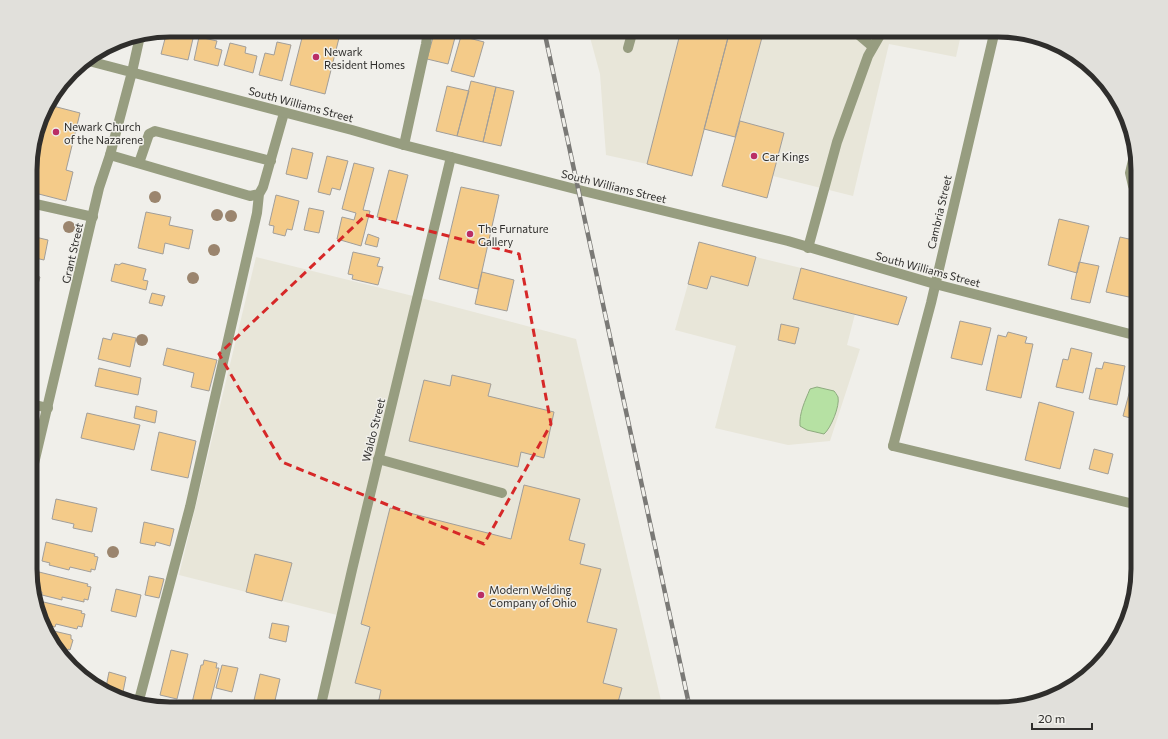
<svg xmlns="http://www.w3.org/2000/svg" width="1168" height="739" viewBox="0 0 1168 739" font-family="Commissioner,sans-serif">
<rect width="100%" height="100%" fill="#f0efea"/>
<path fill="#e8e6d9" d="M588,30H681L647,164L606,155L600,74Z
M764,30H962L956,57L889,44L853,196L773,176L784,133L740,121Z
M256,257L417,297L576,339L663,709H320L341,616L179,575Z
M756,257L801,268L794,299L855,314L847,345L860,349L830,441L788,445L715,428L736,346L675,330L688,284L707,289L711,276L748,286Z"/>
<path fill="#b6e1a3" stroke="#8eab7f" d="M817,387L834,391C835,392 837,395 838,397C840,406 831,428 824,434L807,430L800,426C799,413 805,401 810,389Z"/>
<path fill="#f4cb89" stroke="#a19e9a" d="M170,30H195L188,60L161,54L167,31Z
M304,30H341L325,94L290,85Z
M435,30H457L448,64L427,59Z
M681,30H730L692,176L647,164Z
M730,30H764L735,137L704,129Z
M461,36L484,42L474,77L451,71Z
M199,37L217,41L215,48L222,50L218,66L194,60Z
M277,42L291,45L282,81L259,75L265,53L274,55Z
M230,43L246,47L245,53L257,56L253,73L224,65Z
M471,81L496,87L483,142L457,136Z
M447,86L469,91L457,136L436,131Z
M496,87L514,91L501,146L483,142Z
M55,94L56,95L53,106L80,113L66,170L73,172L66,201L31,192V152L45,108Z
M740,121L784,133L767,198L722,186Z
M292,148L313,153L307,179L286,174Z
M327,156L348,161L340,190L332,188L330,195L318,192Z
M354,163L374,168L363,210L370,211L361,246L337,239L342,217L354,220L356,213L342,209Z
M389,170L408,175L396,222L377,217Z
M461,187L499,195L478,289L439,279Z
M276,195L299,201L292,230L287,229L285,236L273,233L274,226L269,225Z
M309,208L324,211L319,233L304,230Z
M146,212L171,217L169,225L193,230L189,249L165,243L163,254L138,248Z
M1059,219L1089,226L1077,273L1048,265Z
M368,234L379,238L377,247L365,244Z
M31,236L48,240L44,260L31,257Z
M1120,237L1138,241V299L1106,292Z
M699,242L756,257L748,286L711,276L707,289L688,284Z
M353,252L380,258L377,266L383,267L378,285L352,279L353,275L348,274Z
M1079,262L1099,266L1090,303L1071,299Z
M122,263L146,269L143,280L148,281L146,290L111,281L115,264L119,265Z
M801,268L907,297L898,325L793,299Z
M482,272L514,280L507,311L475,304Z
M31,275L40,277L35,295L31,294Z
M152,293L165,296L162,306L149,303Z
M960,321L991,328L982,365L951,358Z
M781,324L799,328L795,344L778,340Z
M1008,332L1027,337L1025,343L1033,344L1021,398L986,390L998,335L1006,337Z
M113,333L136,338L130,367L98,359L103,338L111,340Z
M167,348L217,360L209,391L191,387L194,373L163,365Z
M1071,348L1092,353L1083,393L1056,387L1063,359L1068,360Z
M1104,362L1125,366L1117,405L1089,399L1096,368L1102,369Z
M99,368L141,378L138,395L95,386Z
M452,375L491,384L488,396L554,412L544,458L521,452L518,467L409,441L424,380L450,386Z
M1134,375L1138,376V420L1123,416Z
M1039,402L1074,412L1060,469L1025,460Z
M136,406L157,411L155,423L134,418Z
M87,413L140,425L134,450L81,438Z
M159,432L196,441L188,478L151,470Z
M1094,449L1113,454L1108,474L1089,469Z
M524,485L580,499L569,540L585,544L580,564L601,569L587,622L617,629L603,683L622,688L616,709H377L381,690L355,683L370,627L361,624L390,508L511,539Z
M56,499L97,508L92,532L73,528L74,524L52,519Z
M144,522L174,529L170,546L156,542L155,546L140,543Z
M46,542L95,554L94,556L98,557L95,570L91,569V572L70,567L69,570L49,565L50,563L42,561Z
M255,554L292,563L282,601L246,592Z
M39,572L88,584L87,586L91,587L88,600L84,599V602L62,597V600L42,595V592L35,591Z
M149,576L164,579L159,598L145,595Z
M116,589L141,595L136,617L111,611Z
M35,600L82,611L81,613L85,614L82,627L78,626L77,629L56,624L55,627L44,624Z
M272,623L289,626L286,642L269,638Z
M45,629L71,635V639L73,640L70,650L68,649L67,653L60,651L49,639Z
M171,650L188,654L177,699L160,695Z
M204,660L217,663L216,668H219L209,707L192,703L201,665H203Z
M222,665L238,668L232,692L216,688Z
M109,672L126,677L123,692L106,687Z
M260,674L280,679L273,709H252Z"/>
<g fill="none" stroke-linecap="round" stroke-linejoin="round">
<path stroke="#979d80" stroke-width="10" d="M853,30L873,47
M628,48L633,30
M404,145L426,44L428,30
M1135,152L1130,173L1133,186L1138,189
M110,155L250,196L259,194L263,187L284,113
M139,163L149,134L155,131L271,161
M31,203L93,217
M808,248L837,142L868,56L883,30
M31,404L48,408
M893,446L1138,505
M378,459L502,493
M138,704L190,507L257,213L259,194"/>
<path stroke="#979d80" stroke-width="10" d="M132,72L140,36
M893,446L931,303L995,30
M320,709L352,570L451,157"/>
<path stroke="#979d80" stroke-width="10" d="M85,60L352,130L404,145L579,190L788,241L935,284L1138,336
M31,476L99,188L110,155L132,72"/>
<g stroke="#7a7976" stroke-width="4.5">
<path id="rail" d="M544,30L690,709"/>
</g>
<use href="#rail" stroke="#f0efea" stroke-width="3" stroke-dasharray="9" stroke-linecap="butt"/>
</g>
<g fill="#9b856e">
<circle cx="155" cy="197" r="6"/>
<circle cx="217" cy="215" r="6"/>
<circle cx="231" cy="216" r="6"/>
<circle cx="69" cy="227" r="6"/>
<circle cx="214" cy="250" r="6"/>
<circle cx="193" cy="278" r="6"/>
<circle cx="142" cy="340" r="6"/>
<circle cx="113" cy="552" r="6"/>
</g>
<path fill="none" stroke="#d62828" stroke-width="3" stroke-dasharray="8 5" stroke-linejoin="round" d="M366,215L519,254L551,424L484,544L282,462L219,354Z"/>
<g fill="#ba2e65" stroke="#f0efea" stroke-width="1.5">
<circle cx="316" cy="57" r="4"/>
<circle cx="56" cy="132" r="4"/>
<circle cx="754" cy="156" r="4"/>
<circle cx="470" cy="234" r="4"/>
<circle cx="481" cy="595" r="4"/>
</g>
<g text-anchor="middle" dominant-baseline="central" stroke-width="3" stroke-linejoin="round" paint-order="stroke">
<g font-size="11" fill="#2f2e2c" stroke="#f0efea" text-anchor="start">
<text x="324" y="51">Newark<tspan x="324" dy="13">Resident Homes</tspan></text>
<text x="64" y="126">Newark Church<tspan x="64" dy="13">of the Nazarene</tspan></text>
<text x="762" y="156">Car Kings</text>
<text x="478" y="228">The Furnature<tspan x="478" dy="13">Gallery</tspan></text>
<text x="489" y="589">Modern Welding<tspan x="489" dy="13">Company of Ohio</tspan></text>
</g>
<g font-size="11" fill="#2f2e2c" stroke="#f0efea">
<text transform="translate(301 104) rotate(15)">South Williams Street</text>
<text transform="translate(614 186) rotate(14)">South Williams Street</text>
<text transform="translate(939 212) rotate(-77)">Cambria Street</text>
<text transform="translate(72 253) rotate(-77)">Grant Street</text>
<text transform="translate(928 269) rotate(15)">South Williams Street</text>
<text transform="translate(373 430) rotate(-76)">Waldo Street</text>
</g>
</g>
<path d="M0 0H1168V739H0ZM170 37H998A133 133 0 0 1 1131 170V569A133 133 0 0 1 998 702H170A133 133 0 0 1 37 569V170A133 133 0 0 1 170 37Z" fill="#e1e0db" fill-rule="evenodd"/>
<path fill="none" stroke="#2f2e2c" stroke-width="5" d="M170 37H998A133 133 0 0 1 1131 170V569A133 133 0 0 1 998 702H170A133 133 0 0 1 37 569V170A133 133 0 0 1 170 37Z"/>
<path d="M1032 723v6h60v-6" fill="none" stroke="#2f2e2c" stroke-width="2"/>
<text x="1038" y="723" font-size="12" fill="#2f2e2c" stroke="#f0efea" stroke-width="3" paint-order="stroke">20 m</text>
</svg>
